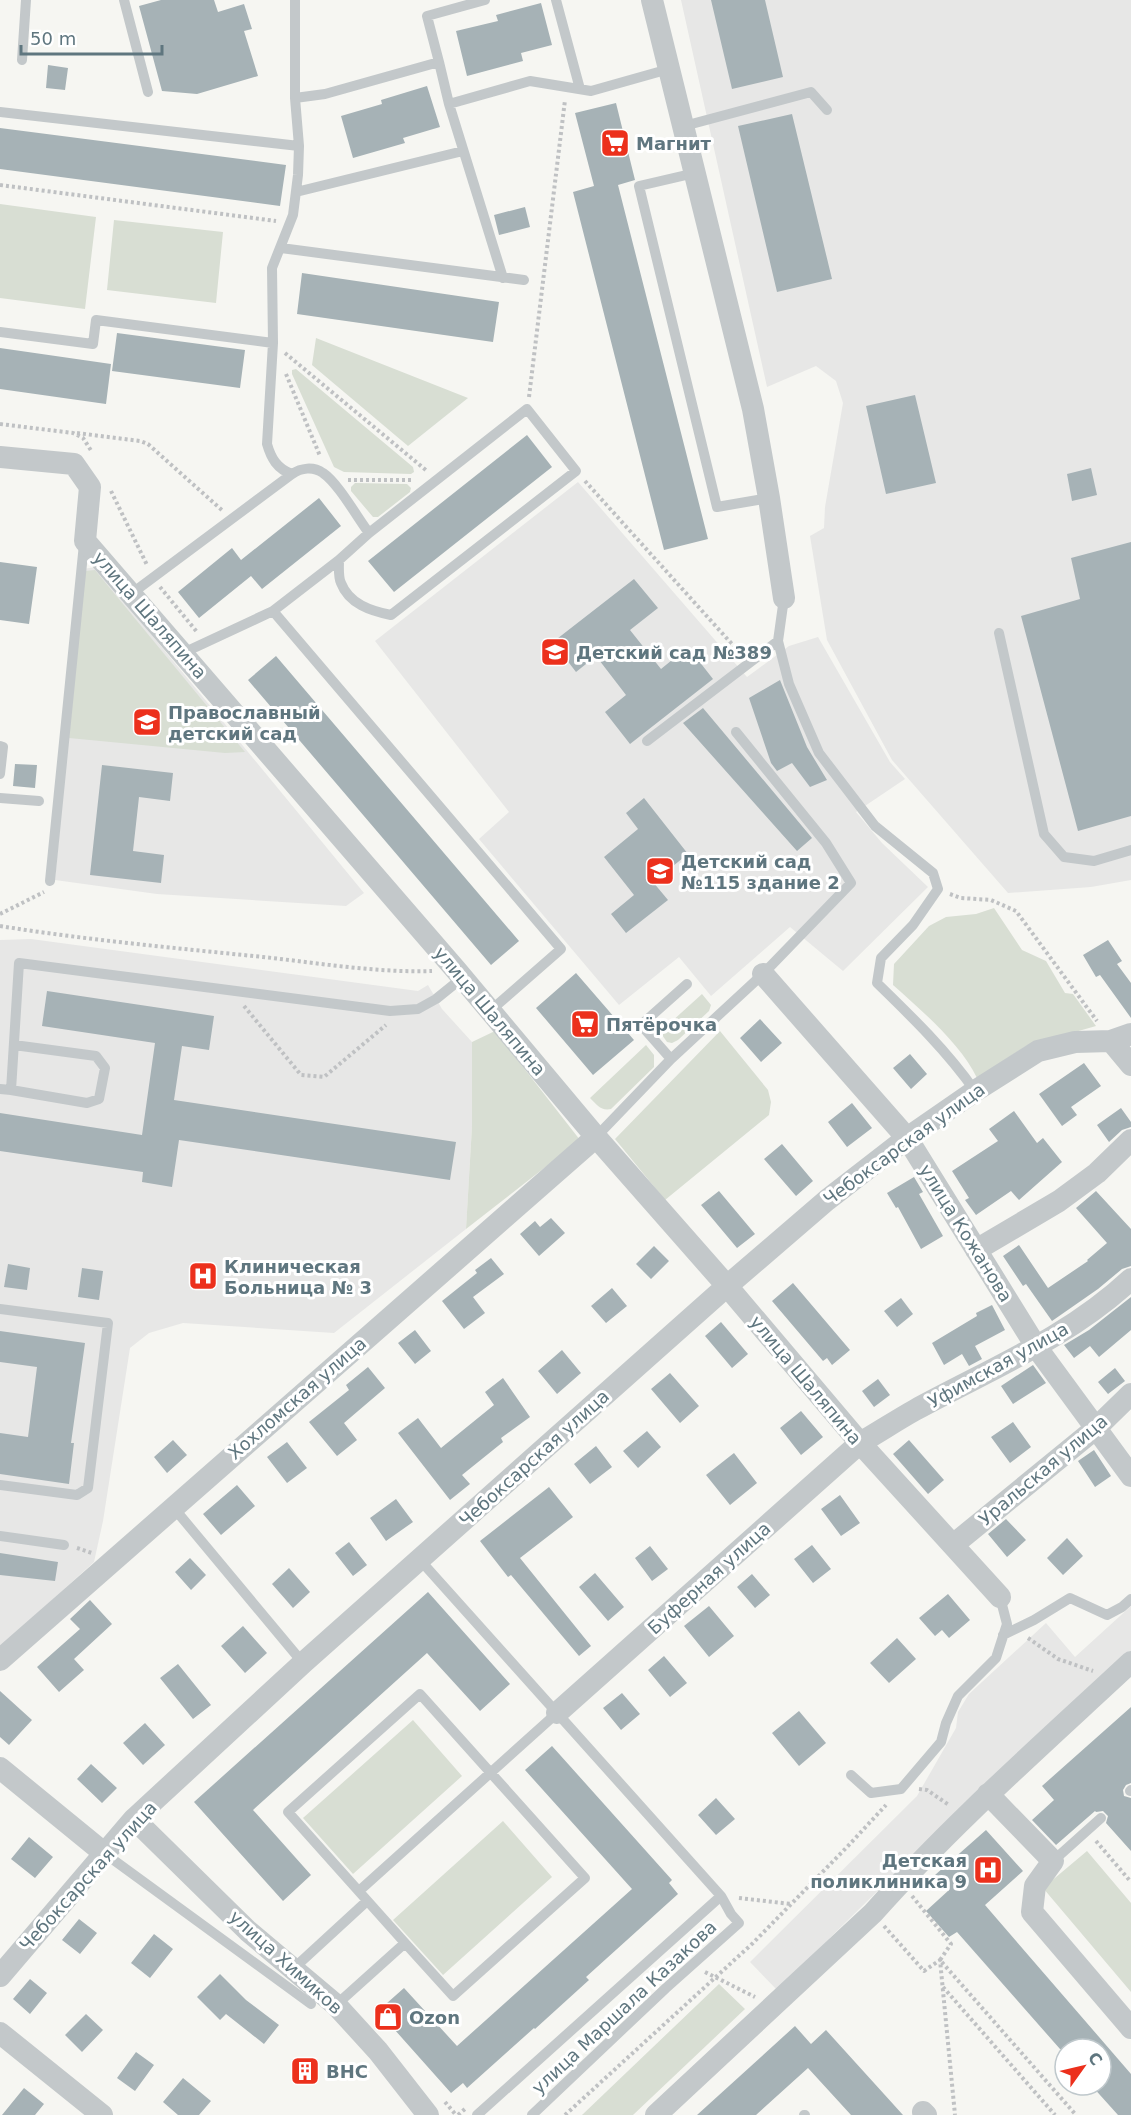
<svg xmlns="http://www.w3.org/2000/svg" width="1131" height="2115" viewBox="0 0 1131 2115" font-family="'DejaVu Sans',sans-serif">
<rect width="100%" height="100%" fill="#f6f6f2"/>
<path fill="#e7e7e6" d="M681,0H1131V880L1091,887L1008,893L892,760L827,640L810,536L824,528L825,507L843,403L836,381L816,366L767,387Z
M578,482L747,677L789,646L818,637L890,762L905,779L856,812L882,843L928,887L843,971L790,927L711,996L679,957L619,1005L479,839L509,812L375,641Z
M96,567L364,893L346,906L157,894L55,880L83,569Z
M31,939L418,991L428,985L442,1009L472,1042V1126L466,1229L334,1333L183,1323L149,1333L130,1348L103,1521L94,1562L0,1647V940Z
M1131,1606V1652L911,1858L777,1990L750,1962L917,1796L956,1728L958,1712L969,1694L1046,1623L1075,1657Z"/>
<path fill="#d8ded3" d="M0,204L96,217L85,309L0,298Z
M114,220L223,232L216,303L107,290Z
M316,338L468,398L408,446L312,365Z
M296,369L413,467L414,472L411,474L344,472L334,467L292,374V370Z
M355,483L407,484L411,488L410,492L378,517H373L351,491V487Z
M95,570L245,752L225,753L69,738L85,571Z
M994,908L1022,950L1046,961L1065,993L1073,994L1096,1026L1026,1046L977,1078C961,1044 921,1010 893,985L894,964L929,926L946,917L976,914Z
M702,994L711,1005L709,1011L678,1040L672,1043L667,1042L660,1032Z
M495,1031L580,1140L466,1229L472,1126V1042Z
M720,1031L768,1090L771,1102L769,1115L665,1200L615,1139Z
M646,1045L654,1055V1067L611,1109C601,1111 597,1105 590,1098Z
M413,1720L462,1776L353,1874L303,1818Z
M503,1821L552,1877L443,1975L393,1920Z
M1087,1851L1131,1903V1992L1043,1888Z
M719,1984L745,2009L633,2115H582Z"/>
<path fill="#a6b2b6" d="M161,0H214L218,12L244,4L252,29L244,31L258,76L197,94L162,91L139,6Z
M711,0H765L783,77L732,89Z
M541,3L552,45L521,53L523,61L467,76L456,31L498,21L496,15Z
M48,65L68,68L65,90L46,88Z
M427,86L440,127L403,138L405,143L353,158L341,116L382,104L381,100Z
M616,103L635,180L618,185L708,539L664,550L573,192L594,186L575,113Z
M792,114L832,279L777,292L738,126Z
M0,128L286,165L280,206L0,169Z
M525,207L530,227L499,235L494,215Z
M302,273L499,302L493,342L297,314Z
M117,333L245,350L240,388L112,371Z
M0,348L111,364L106,404L0,389Z
M915,395L936,483L886,494L866,406Z
M527,435L552,467L394,592L368,561Z
M1091,468L1097,495L1072,501L1067,474Z
M319,498L341,526L262,589L251,576L199,618L178,592L232,548L241,560Z
M1131,542V816L1078,831L1021,616L1080,599L1071,558Z
M0,562L37,567L29,624L0,620Z
M634,579L658,608L630,630L661,669L688,647L713,679L630,744L605,712L626,695L596,656L576,672L553,642Z
M276,656L519,941L491,965L248,680Z
M780,680L807,747L827,780L810,787L792,763L777,771L771,763L749,698Z
M703,708L812,838L797,851L683,723Z
M15,764L37,765L35,788L13,786Z
M102,765L173,773L170,801L139,797L133,851L164,855L161,883L90,875Z
M644,798L688,854L653,882L668,900L626,933L611,914L634,895L604,857L638,829L626,813Z
M1108,940L1122,961L1117,964L1131,983V1018L1100,975L1096,977L1083,955Z
M576,973L634,1040L593,1075L536,1008Z
M47,991L214,1016L209,1050L182,1046L174,1100L456,1142L450,1180L179,1140L172,1187L142,1182L143,1172L0,1151V1113L142,1135L155,1043L42,1026Z
M760,1019L782,1043L761,1062L740,1038Z
M910,1054L927,1074L911,1089L893,1068Z
M1084,1063L1101,1086L1071,1107L1077,1115L1062,1126L1039,1094Z
M852,1103L872,1128L847,1147L828,1122Z
M1121,1108L1131,1122V1127L1122,1130L1109,1142L1097,1125Z
M1014,1111L1037,1143L1043,1138L1062,1162L1019,1200L1011,1191L976,1215L965,1200L969,1198L952,1171L998,1141L989,1129Z
M782,1144L813,1181L796,1196L764,1159Z
M914,1177L923,1192L919,1194L943,1236L921,1249L898,1207L896,1208L887,1193Z
M719,1191L755,1234L737,1248L701,1205Z
M1096,1191L1131,1229V1266L1122,1269L1098,1289L1052,1321L1026,1284L1023,1286L1003,1256L1019,1245L1048,1288L1088,1261L1087,1260L1107,1243L1076,1208Z
M551,1218L565,1233L539,1256L520,1234L535,1221L540,1227Z
M654,1246L669,1261L651,1279L636,1264Z
M491,1258L504,1274L473,1297L485,1313L464,1329L442,1301L477,1273L475,1270Z
M8,1264L30,1268L27,1290L4,1287Z
M82,1268L103,1271L99,1300L78,1297Z
M793,1283L850,1350L832,1365L827,1358L823,1361L772,1301Z
M612,1288L627,1306L606,1323L591,1306Z
M1131,1297V1330L1099,1357L1090,1346L1074,1358L1064,1345L1089,1330Z
M901,1298L913,1314L897,1327L884,1311Z
M992,1305L1005,1330L975,1346L982,1359L969,1366L962,1354L944,1365L932,1343L977,1316L976,1313Z
M721,1322L748,1354L732,1368L705,1336Z
M415,1330L431,1351L415,1364L398,1343Z
M0,1331L85,1343L71,1443H74L69,1484L0,1474V1433L28,1437L37,1367L0,1362Z
M562,1350L581,1373L557,1394L538,1371Z
M1033,1365L1046,1383L1013,1404L1001,1386Z
M368,1367L385,1388L344,1423L357,1440L337,1456L309,1422L349,1390L346,1385Z
M1115,1368L1125,1381L1108,1394L1098,1382Z
M670,1373L699,1406L680,1423L651,1389Z
M503,1378L530,1417L501,1438L503,1442L462,1475L470,1484L450,1500L398,1433L418,1418L441,1448L494,1405L485,1392Z
M878,1379L890,1395L874,1407L862,1391Z
M801,1411L823,1437L801,1455L780,1428Z
M1013,1422L1031,1447L1010,1463L991,1437Z
M647,1431L661,1447L638,1468L623,1451Z
M173,1440L187,1455L167,1473L154,1457Z
M909,1440L944,1480L928,1494L893,1454Z
M287,1442L307,1468L287,1483L267,1457Z
M596,1446L612,1467L590,1484L574,1464Z
M1094,1450L1111,1476L1095,1487L1078,1461Z
M734,1453L757,1483L730,1505L706,1475Z
M237,1485L255,1506L221,1535L203,1514Z
M549,1487L573,1517L520,1558L591,1646L579,1656L511,1575L508,1577L480,1541Z
M840,1495L860,1523L841,1536L821,1509Z
M396,1499L413,1522L386,1541L370,1518Z
M1006,1519L1026,1540L1007,1557L988,1534Z
M1067,1538L1083,1556L1063,1575L1047,1558Z
M349,1542L367,1565L353,1576L335,1553Z
M812,1545L831,1569L813,1583L794,1559Z
M650,1546L668,1569L652,1581L635,1558Z
M0,1553L58,1562L55,1581L0,1575Z
M190,1558L206,1575L191,1590L175,1572Z
M289,1568L310,1592L293,1608L272,1584Z
M595,1573L624,1607L608,1621L579,1587Z
M752,1574L770,1595L755,1608L737,1587Z
M428,1592L510,1684L480,1711L427,1653L253,1810L311,1875L283,1901L194,1802Z
M948,1594L970,1620L949,1638L942,1630L935,1636L919,1618Z
M90,1600L112,1624L74,1659L84,1670L59,1692L37,1667L80,1629L70,1619Z
M709,1606L734,1636L709,1657L684,1626Z
M243,1626L267,1653L245,1673L221,1646Z
M897,1638L916,1659L889,1683L870,1663Z
M664,1656L687,1683L670,1697L648,1670Z
M178,1664L211,1705L193,1719L160,1678Z
M0,1691L32,1720L9,1745L0,1737Z
M622,1693L640,1714L621,1730L603,1708Z
M1131,1707V1783L1126,1785L1123,1790L1124,1796L1131,1798V1851L1106,1823L1108,1816L1103,1811L1096,1812L1095,1811L1056,1845L1032,1820L1054,1800L1042,1786Z
M799,1711L826,1743L799,1766L772,1733Z
M145,1723L165,1745L143,1765L123,1743Z
M552,1746L672,1880L669,1883L678,1894L586,1977L589,1980L535,2029L534,2028L467,2088L463,2083L451,2093L378,2011L404,1988L457,2046L632,1889L525,1770Z
M91,1764L117,1788L102,1803L77,1779Z
M716,1798L735,1819L716,1835L698,1815Z
M986,1830L1023,1871L985,1905L1131,2074V2115H1118L1091,2085H1101V2049H1060L957,1932L949,1937L926,1911L949,1890L935,1875Z
M29,1837L53,1857L35,1878L11,1859Z
M79,1919L97,1933L80,1954L62,1940Z
M154,1934L173,1949L150,1978L131,1963Z
M220,1974L246,2000L279,2025L264,2044L226,2014L220,2020L197,1997Z
M30,1979L47,1993L30,2014L13,1999Z
M86,2014L103,2030L82,2052L65,2035Z
M795,2026L811,2044L826,2030L903,2115H851L808,2068L756,2115H697Z
M136,2052L154,2065L135,2091L117,2078Z
M183,2078L211,2101L199,2115H178L163,2102Z
M24,2088L44,2104L35,2115H2Z"/>
<g fill="none" stroke-linecap="round" stroke-linejoin="round">
<path stroke="#bfc1c3" stroke-width="4" stroke-dasharray="3 3" stroke-linecap="butt" d="M0,185L276,221
M285,353L427,471
M286,374L320,456
M529,397L565,100
M0,424L73,433L83,438L92,452
M77,433L140,441L148,444L223,511
M348,480H413
M585,481L740,653
M111,491L147,565
M160,587L197,632
M950,894L961,898L991,900L1016,911L1097,1021
M0,914L44,892
M0,926C87,940 175,948 263,957C319,963 376,973 432,971
M244,1006L301,1075L324,1077L386,1025
M77,1548L92,1553
M1028,1638L1058,1659L1093,1671
M919,1789L927,1790L949,1805
M1096,1841L1131,1882
M912,1896L951,1944L940,1960L1076,2115
M739,1898L791,1904
M884,1926L924,1971L940,1960L955,2115
M705,1972L755,1997
M943,1987L1055,2115
M445,2102L456,2115
M458,2115L465,2109
M565,2115L753,1943L848,1846L886,1805"/>
<path stroke="#c3c8ca" stroke-width="10" d="M124,0L148,92
M556,0L580,89
M22,60L26,0
M439,62L427,16L485,0
M295,98L325,94L439,62L449,104L530,81L591,91L669,69
M449,104L503,278
M0,112L299,146
M684,126L811,92L827,110
M695,173L639,186L717,507L769,498
M296,192L463,151
M281,248L524,280
M0,332L93,344L96,320L273,343
M292,474C301,468 313,466 323,473C338,483 357,517 369,533
M131,594L292,474C277,469 271,458 267,444L273,343L272,268L293,215L298,175L299,146L295,98V0
M784,598L778,641L789,684L819,753L875,826L933,873L938,889L913,925L881,958L877,983C912,1017 947,1051 975,1091
M273,611L339,560L369,533L527,409L576,471L391,615C371,611 349,604 341,583C338,577 339,567 339,560
M999,633L1044,834L1064,857L1094,861L1131,850
M183,653L273,611L561,949L490,1011
M647,741L778,641
M0,746L3,747L0,774
M0,798L39,801
M50,881L84,544
M687,984L641,1025L671,1059L763,974L851,883L826,843L736,732
M0,1089L11,1090L19,963L390,1011L418,1009L436,999L462,978
M11,1090L87,1103L99,1099L105,1068L96,1056L14,1045
M596,1137L671,1059
M0,1309L108,1323L88,1488L77,1495L0,1485
M173,1507L303,1663
M0,1536L64,1545
M420,1560L721,1896L477,2115
M1003,1635L1034,1620L1070,1598L1107,1615L1122,1607L1131,1599
M851,1775L871,1793L901,1789L941,1742L946,1723L958,1696L996,1658L1007,1624L1000,1597
M1130,1791L1131,1790
M104,1853L311,2004
M1053,1861L1101,1818
M359,1891L557,1713
M293,1969L367,1901
M336,2005L405,1943L453,1996L585,1878L420,1694L288,1812L405,1943
M532,2115L666,1988L739,1923L731,1914L721,1896
M804,2115H805"/>
<path stroke="#c3c8ca" stroke-width="22" d="M652,0L753,409L769,498L784,598
M0,457L74,464L90,487L85,541L456,970L596,1137L727,1286L860,1443L1000,1597
M763,974L907,1138L1037,1348L1131,1476
M1111,1041L1131,1065
M976,1250L1059,1201L1097,1173L1131,1140
M953,1545L1095,1429L1131,1394
M0,1660L596,1137
M557,1713L860,1443C879,1432 897,1420 915,1410C990,1369 1068,1338 1131,1279
M0,1768L104,1853
M988,1794L1053,1861L1035,1886L1032,1912L1131,2028
M134,1819L248,1931L336,2005L378,2051L428,2115
M0,1976L134,1819L303,1663L727,1286L827,1200L907,1138L975,1091L1038,1051L1075,1042L1111,1041L1131,1034
M0,2033L102,2115
M923,2112L926,2115
M656,2115L873,1913C952,1824 1043,1744 1131,1662"/>
</g>
<defs>
<g id="supermarket-square" transform="scale(1.5)"><rect x="-9" y="-9" width="18" height="18" rx="4" fill="#ec301c" stroke="#fff"/><path d="M-6-5.5h2.5l.6 2H6L4.5 2H-2.5L-4.4-4H-6ZM-1.5 3.2a1.3 1.3 0 1 0 .1 0ZM3 3.2a1.3 1.3 0 1 0 .1 0Z" fill="#fff"/></g>
<g id="school-square" transform="scale(1.5)"><rect x="-9" y="-9" width="18" height="18" rx="4" fill="#ec301c" stroke="#fff"/><path d="M0-5L7-2L0 1L-7-2ZM-4 1L0 2.5L4 1V4Q0 6-4 4Z" fill="#fff"/></g>
<g id="hospital-square" transform="scale(1.5)"><rect x="-9" y="-9" width="18" height="18" rx="4" fill="#ec301c" stroke="#fff"/><path d="M-5-5h3v3.5h4V-5h3V5h-3V1.5h-4V5h-3Z" fill="#fff"/></g>
<g id="shop-square" transform="scale(1.5)"><rect x="-9" y="-9" width="18" height="18" rx="4" fill="#ec301c" stroke="#fff"/><path d="M-5-2.5h2.3a2.7 3.5 0 0 1 5.4 0H5L5.5 6h-11ZM-1.5-2.5h3a1.5 2.3 0 0 0-3 0Z" fill="#fff"/></g>
<g id="building-square" transform="scale(1.5)"><rect x="-9" y="-9" width="18" height="18" rx="4" fill="#ec301c" stroke="#fff"/><path d="M-4-6H4V6H1V3H-1V6H-4ZM-2.5-4.3h1.7v1.8h-1.7ZM.8-4.3h1.7v1.8H.8ZM-2.5-1h1.7V.8h-1.7ZM.8-1h1.7V.8H.8Z" fill="#fff"/></g>
</defs>
<g fill-rule="evenodd">
<use href="#supermarket-square" x="615" y="143"/>
<use href="#school-square" x="555" y="652"/>
<use href="#school-square" x="147" y="722"/>
<use href="#school-square" x="660" y="871"/>
<use href="#supermarket-square" x="585" y="1024"/>
<use href="#hospital-square" x="203" y="1276"/>
<use href="#hospital-square" x="988" y="1870"/>
<use href="#shop-square" x="388" y="2017"/>
<use href="#building-square" x="305" y="2071"/>
</g>
<g text-anchor="middle" dominant-baseline="central" stroke-width="6" stroke-linejoin="round" paint-order="stroke">
<g font-size="18" font-weight="bold" fill="#5f767f" stroke="#fff" text-anchor="start">
<text x="636" y="143">Магнит</text>
<text x="576" y="652">Детский сад №389</text>
<text x="168" y="712">Православный<tspan x="168" dy="21">детский сад</tspan></text>
<text x="681" y="861">Детский сад<tspan x="681" dy="21">№115 здание 2</tspan></text>
<text x="606" y="1024">Пятёрочка</text>
<text x="224" y="1266">Клиническая<tspan x="224" dy="21">Больница № 3</tspan></text>
<text x="967" y="1860" text-anchor="end">Детская<tspan x="967" dy="21">поликлиника 9</tspan></text>
<text x="409" y="2017">Ozon</text>
<text x="326" y="2071">ВНС</text>
</g>
<g font-size="18" fill="#5f767f" stroke="#fff">
<text transform="translate(150 615) rotate(49)">улица Шаляпина</text>
<text transform="translate(490 1011) rotate(50)">улица Шаляпина</text>
<text transform="translate(904 1144) rotate(-36)">Чебоксарская улица</text>
<text transform="translate(966 1233) rotate(58)">улица Кожанова</text>
<text transform="translate(998 1365) rotate(-29)">Уфимская улица</text>
<text transform="translate(806 1380) rotate(50)">улица Шаляпина</text>
<text transform="translate(297 1398) rotate(-41)">Хохломская улица</text>
<text transform="translate(534 1458) rotate(-42)">Чебоксарская улица</text>
<text transform="translate(1043 1470) rotate(-40)">Уральская улица</text>
<text transform="translate(709 1578) rotate(-42)">Буферная улица</text>
<text transform="translate(88 1876) rotate(-48)">Чебоксарская улица</text>
<text transform="translate(286 1962) rotate(42)">улица Химиков</text>
<text transform="translate(624 2007) rotate(-43)">улица Маршала Казакова</text>
</g>
</g>
<g transform="translate(1083 2067) rotate(56)"><circle r="28" fill="#ffffff" stroke="#bfc8cc" stroke-width="1.5"/>
<path d="M0-4.5L10 22L0 15L-10 22Z" fill="#ec301c"/>
<text y="-9" font-size="16" font-weight="bold" text-anchor="middle" fill="#5f767f">С</text>
</g>
<path d="M21 45v9h141v-9" fill="none" stroke="#5f767f" stroke-width="3"/>
<text x="30" y="45" font-size="18" fill="#5f767f" stroke="#ffffff" stroke-width="4.5" paint-order="stroke">50 m</text>
</svg>
